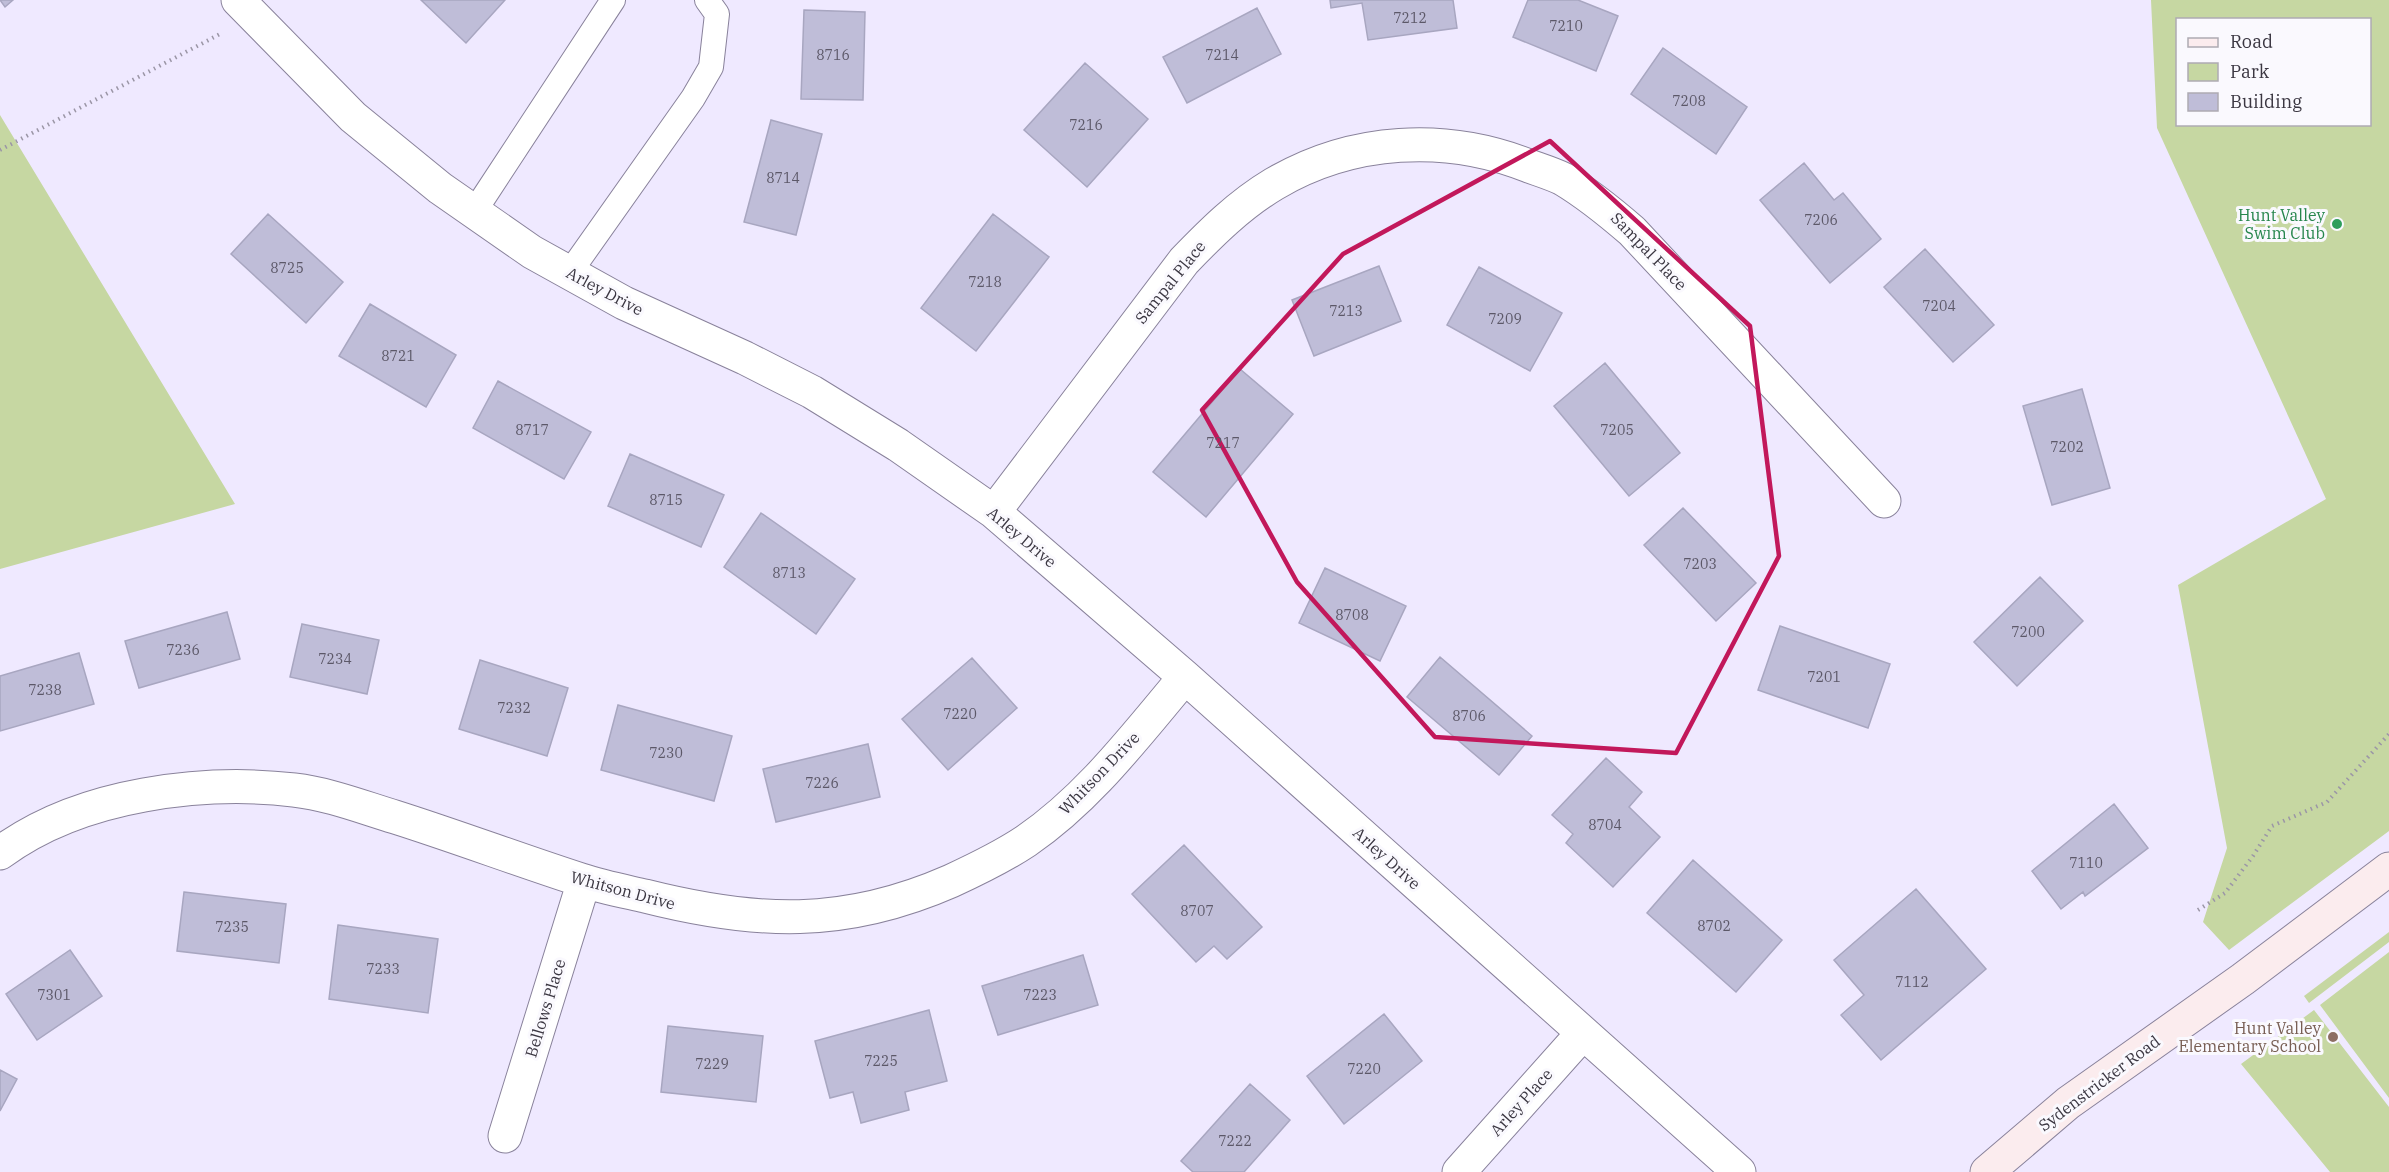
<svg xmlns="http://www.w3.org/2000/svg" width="2389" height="1172" viewBox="0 0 2389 1172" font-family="'IBM Plex Serif',serif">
<rect width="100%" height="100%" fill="#efe9ff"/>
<path fill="#c6d7a2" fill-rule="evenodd" d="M2151,0H2389V831L2229,950L2203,922L2227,848L2178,585L2326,499L2157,128ZM2178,20H2370V124H2178Z
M0,115L235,504L0,569Z
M2389,932V942L2309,1003L2304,996Z
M2389,952V1098L2320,1005Z
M2314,1010L2389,1107V1172H2330L2241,1064Z"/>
<path fill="#bfbdd8" stroke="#a8a6c0" stroke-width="1.5" d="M0,0H13L5,7Z
M421,0H505L466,43Z
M1330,0H1453L1457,28L1368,40L1362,3L1331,8Z
M1528,0H1578L1618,16L1596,71L1513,37Z
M1257,8L1281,54L1187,103L1163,57Z
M804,10L865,12L863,100L801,99Z
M1663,48L1747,107L1716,154L1631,94Z
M1085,63L1148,119L1087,187L1024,130Z
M771,120L822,134L796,235L744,222Z
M1804,163L1834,200L1843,193L1881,239L1830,283L1760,200Z
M268,214L343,282L306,323L231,254Z
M993,214L1049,257L976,351L921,308Z
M1925,249L1994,325L1953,362L1884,287Z
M1379,266L1401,321L1314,356L1292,300Z
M1479,267L1562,313L1530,371L1447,325Z
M370,304L456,355L426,407L339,356Z
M1605,363L1680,453L1629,496L1554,406Z
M1240,369L1293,414L1206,517L1153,472Z
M498,381L591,432L564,479L473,428Z
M2082,389L2110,488L2052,505L2023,406Z
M630,454L724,495L701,547L608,506Z
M1683,508L1756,583L1716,621L1644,545Z
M761,513L855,579L816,634L724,567Z
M1325,568L1406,606L1380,661L1299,623Z
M2040,577L2083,621L2017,686L1974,642Z
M227,612L240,659L139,688L125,641Z
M302,624L379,640L367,694L290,677Z
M1780,626L1890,664L1868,728L1758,690Z
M79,653L94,704L0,731V676Z
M1440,657L1532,736L1499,775L1407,697Z
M972,658L1017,708L948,770L902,719Z
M480,660L568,688L547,756L459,729Z
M618,705L732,736L714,801L601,770Z
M868,744L880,797L776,822L763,769Z
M1606,758L1642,792L1629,807L1660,837L1613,887L1566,843L1573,834L1552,815Z
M2114,804L2148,848L2085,896L2083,892L2061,909L2032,871Z
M1184,845L1262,927L1227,959L1214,946L1196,962L1132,894Z
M1693,860L1782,940L1736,992L1647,913Z
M1916,889L1986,969L1881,1060L1841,1015L1864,995L1834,960Z
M184,892L286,904L279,963L177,951Z
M338,925L438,939L428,1013L329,999Z
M70,950L102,996L37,1040L6,994Z
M1083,955L1098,1005L998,1035L982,986Z
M929,1010L947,1081L905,1092L909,1110L861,1123L853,1092L830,1098L815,1041Z
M1384,1014L1422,1061L1344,1124L1307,1076Z
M668,1026L763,1036L756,1102L661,1092Z
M0,1070L17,1079L0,1111Z
M1250,1084L1290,1120L1244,1172H1193L1181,1161Z"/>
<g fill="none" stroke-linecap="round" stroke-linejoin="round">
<g stroke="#89829b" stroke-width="26">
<path id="service" d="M474,212L613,0
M570,272L693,98L711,67L717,14L707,0"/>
</g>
<g stroke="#89829b" stroke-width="35">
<path id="minor" d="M238,0L353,117L440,188L532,252L624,303L745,358L812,392L898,445L994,512L1185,677L1739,1172
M994,512L1184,261C1211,233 1239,205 1274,184C1352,138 1446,133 1529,166C1540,170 1553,174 1563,179C1588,194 1610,212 1632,231L1884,501
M0,853C42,822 94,804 144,795C194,786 244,784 294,790C329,794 362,807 395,817C458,837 519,860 581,880C602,887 623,891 645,896C756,924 844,928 951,881C977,869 1002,857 1026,841C1089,798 1136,735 1185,677
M505,1136L584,881
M1459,1172L1583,1033"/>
</g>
<g stroke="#89829b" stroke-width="35">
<path id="secondary" d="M1987,1172L2068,1103L2243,979L2389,869"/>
</g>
<path stroke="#9b96a6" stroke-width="4" stroke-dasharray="1.5 4.5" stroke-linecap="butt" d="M0,150L220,34
M2198,910L2225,893L2253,856L2272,826L2327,802L2389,734"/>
<use href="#service" stroke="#fff" stroke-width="24"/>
<use href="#minor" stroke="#fff" stroke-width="33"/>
<use href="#secondary" stroke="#fbecee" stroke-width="33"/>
</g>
<path fill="none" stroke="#c2185b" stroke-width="4.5" stroke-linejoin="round" d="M1550,141L1750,326L1779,556L1676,753L1435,737L1297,582L1202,410L1343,254Z"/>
<circle fill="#2e9e5b" stroke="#faf9fe" stroke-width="2" cx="2337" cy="224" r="6"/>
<circle fill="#8d6e63" stroke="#faf9fe" stroke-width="2" cx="2333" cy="1037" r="6"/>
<g text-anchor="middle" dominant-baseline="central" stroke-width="6" stroke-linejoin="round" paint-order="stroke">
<g font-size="14" fill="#5c5868">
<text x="1410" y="18">7212</text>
<text x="1566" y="26">7210</text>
<text x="833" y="55">8716</text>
<text x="1222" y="55">7214</text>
<text x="1689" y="101">7208</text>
<text x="1086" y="125">7216</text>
<text x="783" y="178">8714</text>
<text x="1821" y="220">7206</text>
<text x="287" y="268">8725</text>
<text x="985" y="282">7218</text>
<text x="1939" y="306">7204</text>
<text x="1346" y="311">7213</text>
<text x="1505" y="319">7209</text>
<text x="398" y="356">8721</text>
<text x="532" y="430">8717</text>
<text x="1617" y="430">7205</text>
<text x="1223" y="443">7217</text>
<text x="2067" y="447">7202</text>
<text x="666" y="500">8715</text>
<text x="1700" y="564">7203</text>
<text x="789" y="573">8713</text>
<text x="1352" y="615">8708</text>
<text x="2028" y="632">7200</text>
<text x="183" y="650">7236</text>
<text x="335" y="659">7234</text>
<text x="1824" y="677">7201</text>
<text x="45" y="690">7238</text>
<text x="514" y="708">7232</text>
<text x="960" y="714">7220</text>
<text x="1469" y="716">8706</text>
<text x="666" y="753">7230</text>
<text x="822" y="783">7226</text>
<text x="1605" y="825">8704</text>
<text x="2086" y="863">7110</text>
<text x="1197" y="911">8707</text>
<text x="1714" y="926">8702</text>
<text x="232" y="927">7235</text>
<text x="383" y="969">7233</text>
<text x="1912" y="982">7112</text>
<text x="54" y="995">7301</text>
<text x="1040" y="995">7223</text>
<text x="881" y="1061">7225</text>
<text x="712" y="1064">7229</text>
<text x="1364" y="1069">7220</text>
<text x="1235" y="1141">7222</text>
</g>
<g font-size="16" fill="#27864d" stroke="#faf9fe" text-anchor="end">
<text x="2325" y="215">Hunt Valley<tspan x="2325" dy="18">Swim Club</tspan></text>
</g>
<g font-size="16" fill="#3b3742" stroke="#faf9fe">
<text transform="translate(1649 251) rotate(46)">Sampal Place</text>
<text transform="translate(1170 282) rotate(-51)">Sampal Place</text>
<text transform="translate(605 291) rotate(28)">Arley Drive</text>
<text transform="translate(1022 537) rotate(40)">Arley Drive</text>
<text transform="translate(1099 773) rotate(-46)">Whitson Drive</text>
<text transform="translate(1387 858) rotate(42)">Arley Drive</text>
<text transform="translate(623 890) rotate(15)">Whitson Drive</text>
<text transform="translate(545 1008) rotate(-73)">Bellows Place</text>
<text transform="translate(2099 1083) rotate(-37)">Sydenstricker Road</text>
<text transform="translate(1521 1102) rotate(-48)">Arley Place</text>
</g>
<g font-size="16" fill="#785e54" stroke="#faf9fe" text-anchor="end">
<text x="2321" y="1028">Hunt Valley<tspan x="2321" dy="18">Elementary School</tspan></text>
</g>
</g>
<rect x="2176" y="18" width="195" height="108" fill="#faf9fe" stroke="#aeabb3" stroke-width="1.5"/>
<rect x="2188" y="38" width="30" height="9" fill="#fbecee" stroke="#aeabb3" stroke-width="1.5"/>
<text x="2230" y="48" font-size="18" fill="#3b3742">Road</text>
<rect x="2188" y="63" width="30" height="18" fill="#c6d7a2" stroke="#aeabb3" stroke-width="1.5"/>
<text x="2230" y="78" font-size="18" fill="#3b3742">Park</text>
<rect x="2188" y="93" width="30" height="18" fill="#bfbdd8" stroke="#aeabb3" stroke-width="1.5"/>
<text x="2230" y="108" font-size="18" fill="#3b3742">Building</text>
</svg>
